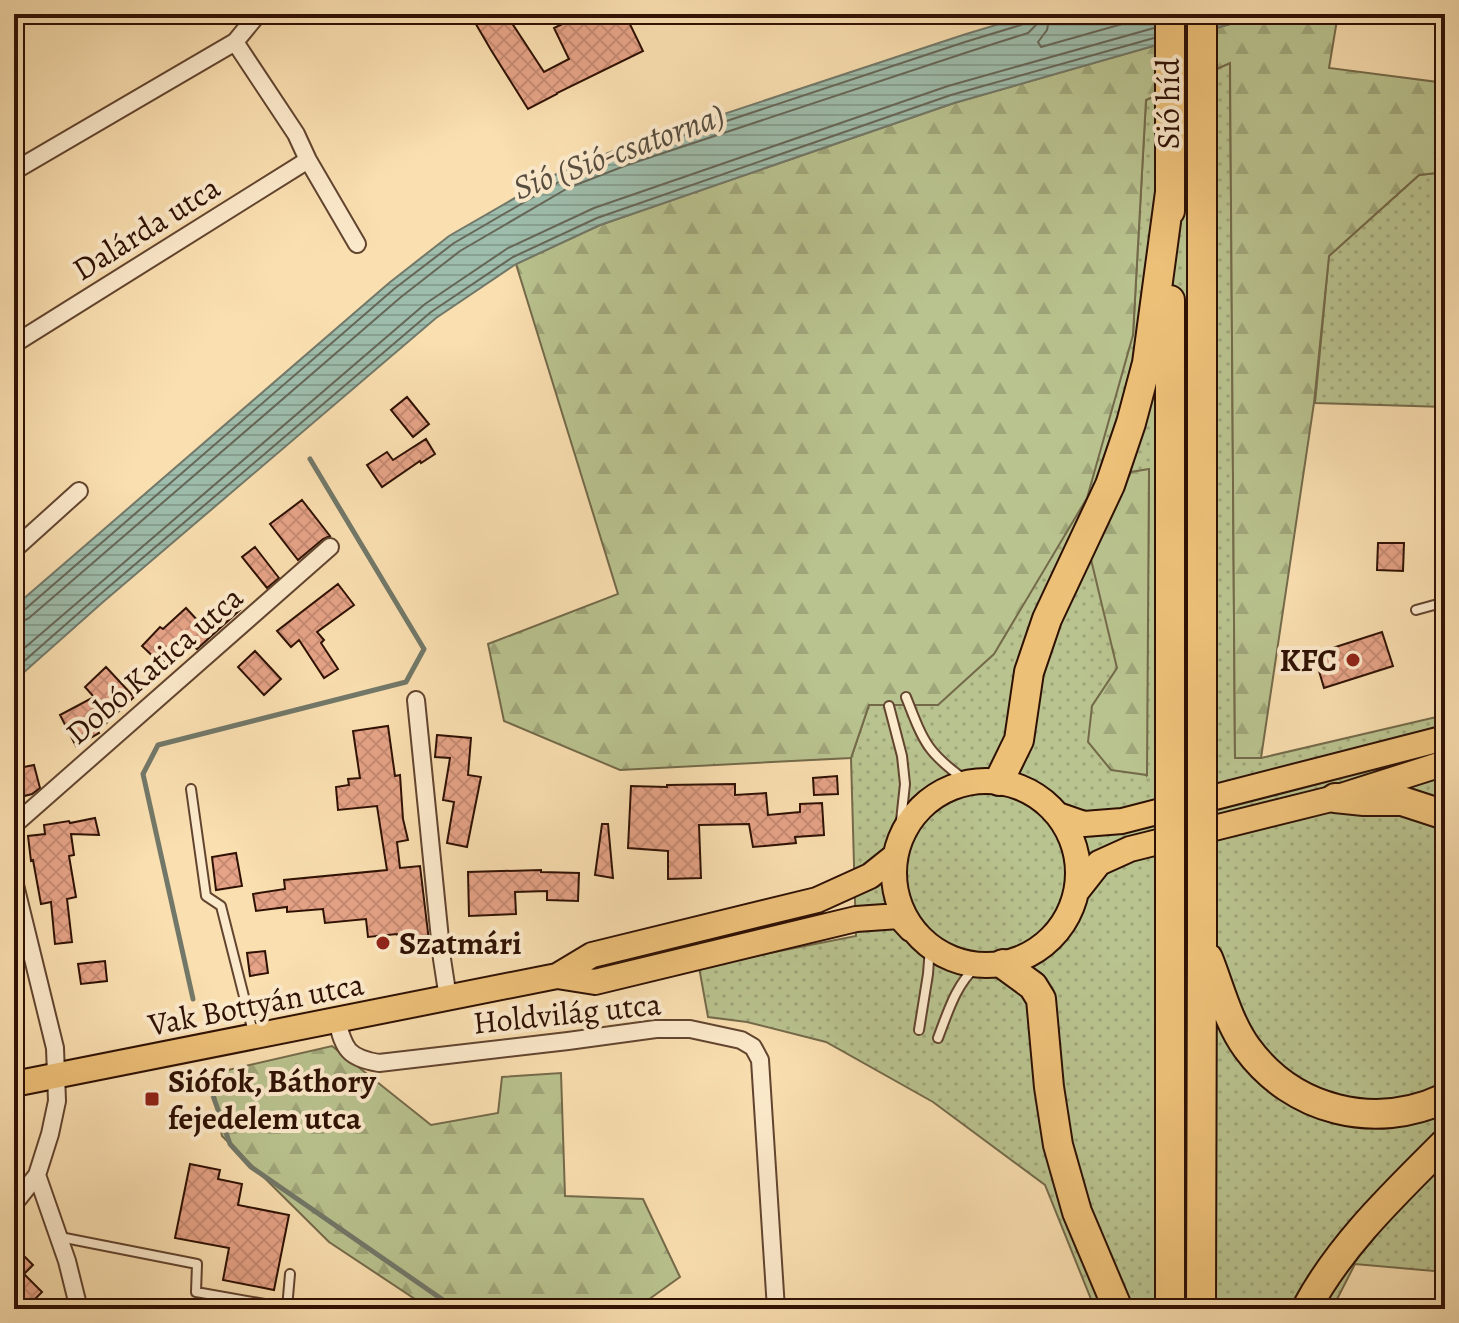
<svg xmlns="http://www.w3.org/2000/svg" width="1459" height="1323" viewBox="0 0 1459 1323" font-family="Alegreya,serif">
<defs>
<pattern id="grass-dots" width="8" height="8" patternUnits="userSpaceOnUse" patternTransform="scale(2)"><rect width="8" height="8" fill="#b9c38f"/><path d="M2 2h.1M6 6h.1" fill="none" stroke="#9fa67a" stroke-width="1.8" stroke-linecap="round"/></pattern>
<pattern id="forest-firs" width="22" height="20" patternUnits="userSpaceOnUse" patternTransform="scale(2)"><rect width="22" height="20" fill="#b9c38f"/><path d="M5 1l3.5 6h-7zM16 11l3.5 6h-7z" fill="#9fa67a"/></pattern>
<pattern id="water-rules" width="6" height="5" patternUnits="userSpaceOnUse" patternTransform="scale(2)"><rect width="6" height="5" fill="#9ebdac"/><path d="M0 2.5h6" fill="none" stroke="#88a192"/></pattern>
<pattern id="building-cross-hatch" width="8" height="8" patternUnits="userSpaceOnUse" patternTransform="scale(2)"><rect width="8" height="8" fill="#e6a387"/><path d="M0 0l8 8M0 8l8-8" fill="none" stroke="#c68b73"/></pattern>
</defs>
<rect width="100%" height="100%" fill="#fadfb0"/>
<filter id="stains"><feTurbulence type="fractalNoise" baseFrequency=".0025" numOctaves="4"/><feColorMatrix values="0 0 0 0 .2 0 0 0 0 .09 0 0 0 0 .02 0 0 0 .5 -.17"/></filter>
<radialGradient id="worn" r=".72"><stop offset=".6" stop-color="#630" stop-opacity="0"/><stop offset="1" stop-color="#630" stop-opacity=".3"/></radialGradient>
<path fill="url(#grass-dots)" stroke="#746a4a" stroke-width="2" fill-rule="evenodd" d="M1230,63L1235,757L1261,758L1445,715V1272L1355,1264L1332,1309H1095L1045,1185L933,1102L826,1042L747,1022L708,1017L699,967L856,936L851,758L869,705H938L1133,335L1146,100ZM1149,469V470L1146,775L1092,706L1117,669Z
M1445,172V407L1315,403L1329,256L1419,175Z"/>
<path fill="url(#forest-firs)" stroke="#746a4a" stroke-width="2" d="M1265,14H1338L1329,68L1445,83V172L1419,175L1329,256L1314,403L1261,758H1235L1230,63L1146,100L1133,335L1087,498L994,654L938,705H869L851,758L620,770L504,721L488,644L618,594L516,264L600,225L954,103Z
M1149,469L1147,775L1111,770L1088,742L1092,706L1117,668L1090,555L1131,472Z
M332,1046L431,1125L498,1113L502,1077L561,1073L565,1196L643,1199L680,1277L648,1300L659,1309H430L329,1242L222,1136L211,1074Z"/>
<path fill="url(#water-rules)" stroke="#727869" stroke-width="2" d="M1032,14H1265L954,103L600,225L516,264L436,318L103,602L14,681V607L389,283L449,236L560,172L621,148L963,35Z"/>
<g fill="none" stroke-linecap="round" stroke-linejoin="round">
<path stroke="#666758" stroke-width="2" d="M1050,14L1047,30L1038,42L1041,47L1154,15
M14,613L23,611L394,289L454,243L564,179L624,155L965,42L1021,25L1027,21L1028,14
M14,623L21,622L29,618L401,297L460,251L568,188L627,165L968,52L1028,33L1036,25L1038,14
M14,657L425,304L508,248L594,208L948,86L1154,28
M14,670L98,596L431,312L513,257L597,218L951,95L1154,38"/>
<path stroke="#727869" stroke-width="5" d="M193,999L143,774L158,745L406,682L424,649L310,459
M211,1090L230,1144L251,1167L456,1309"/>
</g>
<path fill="url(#building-cross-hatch)" stroke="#2f1104" stroke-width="2" d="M470,14H506L544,72L569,59L554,28L583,14H625L643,51L557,93V94L528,109L491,50Z
M407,397L429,424L413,437L391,410Z
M426,439L435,454L421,463L420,461L382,487L367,465L387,452L393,460Z
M302,500L330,536L323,539L298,560L270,524Z
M1378,543H1404L1403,571L1377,570Z
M255,547L279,578L267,588L242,557Z
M338,584L354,605L317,632L324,640L321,643L338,669L324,678L299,640L291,647L277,631Z
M226,596L240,610L197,649L187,639L162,665L142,646L160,627L163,629L186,608L199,622Z
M1382,632L1393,666L1324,688L1314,654Z
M255,651L281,679L264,695L238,667Z
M106,667L134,697L98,731L99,733L76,746L60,715L94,697L85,687Z
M388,726L395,776L400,775L403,819L408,840L397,842L400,868L420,866L429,941L402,944L397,934L368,937L366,919L325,923L323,909L287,912V907L256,911L253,894L285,889L284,880L387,870L377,806L338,810L336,787L349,785L348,779L360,778L353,731Z
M437,735L471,738L468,775L481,777L467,847L447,843L454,802L443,800L450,758L435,757Z
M34,765L40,788L32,794L17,798L14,786V769Z
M837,776L838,794L814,795L813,778Z
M735,784V795L766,793L768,815L800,812V804L822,803L824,835L795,837L796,843L753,847L749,824L699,825L701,878L668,879V851L628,848L631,786L667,787V785Z
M95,818L99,835L71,834L74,855L69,856L76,897L67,899L72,942L55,944L51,902L41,904L33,860L31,861L28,836L45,834L44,825L69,821L70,823Z
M602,824H608L613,878L595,875Z
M236,853L242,886L216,890L212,857Z
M541,870V872L579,873L578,901L547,900V891L515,892L516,914L469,916L468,872Z
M265,951L268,973L250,976L247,953Z
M105,961L107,981L81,984L78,964Z
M190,1164L220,1170L218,1179L242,1184L238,1205L289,1215L274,1290L223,1280L229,1248L175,1238Z
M23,1255L33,1265L24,1274L42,1292L25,1309L14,1298V1264Z"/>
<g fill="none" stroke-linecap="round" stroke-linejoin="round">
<g stroke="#62442f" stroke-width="12">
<path id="lane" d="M1416,610L1445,602
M906,697C924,743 927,753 968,782
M889,706L902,756L905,784L899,839
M191,789L206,896L221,906L253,1032
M919,1030L928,974L930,947
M938,1038C948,1012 956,984 977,966
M60,1237L197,1264L196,1292L287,1308L290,1274"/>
</g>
<g stroke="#62442f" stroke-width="20">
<path id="street" d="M235,42L296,134L308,160L357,244
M14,171L235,42L258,14
M14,344L308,160
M14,539L18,546L79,491
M416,700L442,959L448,998
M14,825L330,547
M14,881L55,1048L57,1101L50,1134L37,1175L14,1204
M337,1021C344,1049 348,1058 379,1063L568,1041L656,1029H690L741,1040L753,1047L760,1060L776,1309
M37,1175L67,1261L79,1309"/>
</g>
<g stroke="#2f1104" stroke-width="28">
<path id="primary" d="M894 873a92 92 0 1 1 184 0a92 92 0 1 1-184 0Z
M1058,815L1084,824L1122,821L1445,738
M1077,891L1099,863L1130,849L1335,798L1445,763
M557,976L595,982L856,919L899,916L911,929
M14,1084L557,976L592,955L817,900L870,876L895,856"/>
</g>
<g stroke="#2f1104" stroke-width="32">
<path id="highway" d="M1170,14V211
M1202,591V14
M1170,592V300
M999,781L1019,740L1029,672L1047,619L1110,485L1131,423L1147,363L1170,192
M1335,798L1364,801H1402L1445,815
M1208,958C1220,988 1228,1022 1247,1048C1293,1111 1375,1131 1445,1098
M1003,964L1033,986L1041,999L1049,1087L1058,1145L1077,1212L1118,1309
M1170,1309V962
M1201,1309L1202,943
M1306,1309C1340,1245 1394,1194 1445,1143"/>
</g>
<use href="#lane" stroke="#fceacc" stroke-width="8"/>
<use href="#street" stroke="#fceacc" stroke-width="16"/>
<use href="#primary" stroke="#edc078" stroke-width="24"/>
<use href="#highway" stroke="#edc078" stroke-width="28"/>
<g stroke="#2f1104" stroke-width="32" stroke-linecap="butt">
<path id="highway-bridge" d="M1202,591V943
M1170,962V592"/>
</g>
<use href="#highway-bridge" stroke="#edc078" stroke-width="28"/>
</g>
<g fill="#8f2418" stroke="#fceacc" stroke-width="3">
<circle cx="1353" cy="660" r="8"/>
<circle cx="383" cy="943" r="8"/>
<rect x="144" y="1091" width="16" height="16" rx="4"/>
</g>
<g text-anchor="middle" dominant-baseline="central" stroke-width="8" stroke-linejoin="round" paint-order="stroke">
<g font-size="32" fill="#2f1104" stroke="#fceacc">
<text transform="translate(1168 104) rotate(-90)">Sió híd</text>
<text transform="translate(146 228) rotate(-32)">Dalárda utca</text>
<text transform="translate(154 665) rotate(-41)">Dobó Katica utca</text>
<text transform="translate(256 1004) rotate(-11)">Vak Bottyán utca</text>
<text transform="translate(567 1013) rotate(-6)">Holdvilág utca</text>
</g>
<g font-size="32" font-weight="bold" fill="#2f1104" stroke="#fceacc" text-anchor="start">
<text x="1337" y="660" text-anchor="end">KFC</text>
<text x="399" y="943">Szatmári</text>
<text x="168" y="1081">Siófok, Báthory<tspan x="168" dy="37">fejedelem utca</tspan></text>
</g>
<g font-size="34" font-style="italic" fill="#564d3f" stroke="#fceacc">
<text transform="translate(619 151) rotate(-20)">Sió (Sió-csatorna)</text>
</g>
</g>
<rect width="1459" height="1323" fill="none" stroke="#fadfb0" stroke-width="48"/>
<rect x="16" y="16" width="1427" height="1291" fill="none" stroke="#2f1104" stroke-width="4"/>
<rect x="24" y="24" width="1411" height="1275" fill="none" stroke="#2f1104" stroke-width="2"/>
<rect width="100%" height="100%" filter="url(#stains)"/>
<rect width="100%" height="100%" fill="url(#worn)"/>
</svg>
